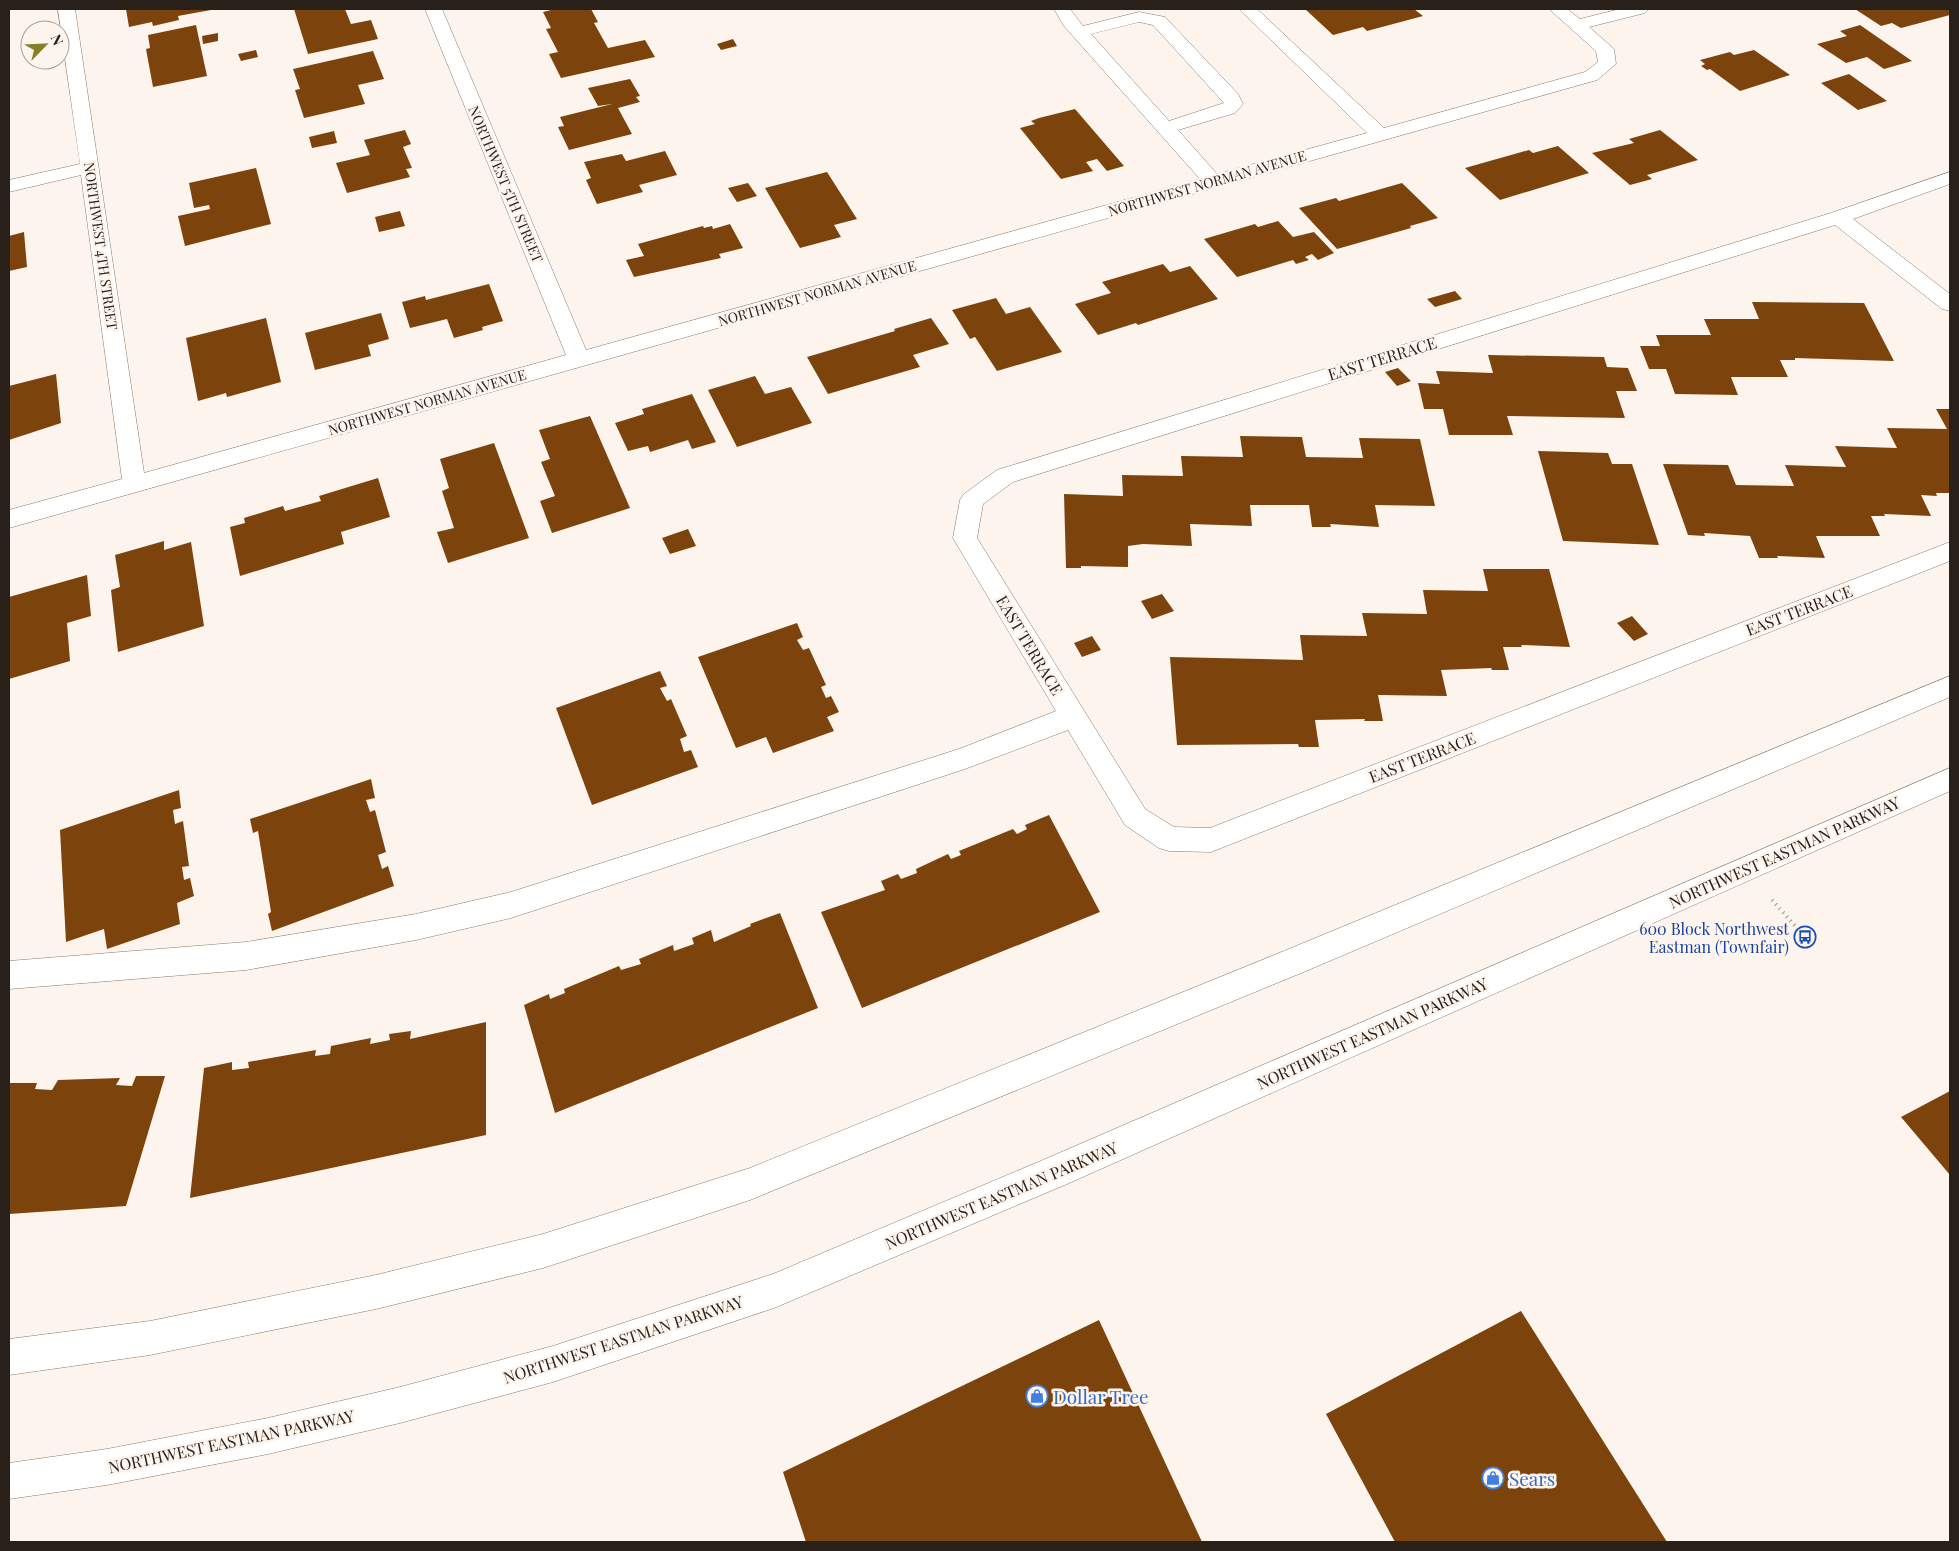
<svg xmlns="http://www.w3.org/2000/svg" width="1959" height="1551" viewBox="0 0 1959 1551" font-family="'Playfair Display',serif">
<rect width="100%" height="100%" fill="#fdf4ed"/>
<path fill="#7c440c" d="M126,9H211V10L178,16L179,20L153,26L152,22L129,27Z
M294,9H345L351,24L371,20L378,39L308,54Z
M555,9H591L598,22L594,23L608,48L645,40L655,57L561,78L549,54L558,52L546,29L551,28L543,12Z
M1305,9H1414L1423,16L1367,31L1363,27L1333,35Z
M1855,9H1950V15L1901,28L1892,23L1881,26Z
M196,25L207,76L153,87L146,49L150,48L148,35Z
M1860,25L1912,61L1884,69L1867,57L1846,63L1817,44L1847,36L1840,31Z
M218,33V41L203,44L202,36Z
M733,39L737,46L721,50L717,44Z
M256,50L258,57L241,61L238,54Z
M1754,50L1790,75L1740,91L1710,69L1707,70L1701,66L1705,64L1700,60L1730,52L1734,55Z
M373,51L384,79L358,85L365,104L304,118L295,90L300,89L293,69Z
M1849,74L1887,101L1858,110L1821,83Z
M630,79L640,96L636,97L640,102L618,108L632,134L569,150L558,127L564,126L560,117L612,104L598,106L588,88Z
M1075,109L1124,166L1107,171L1097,159L1086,162L1093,171L1061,179L1020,128L1035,124L1031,121L1039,118Z
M405,130L411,144L403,147L412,168L406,169L410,177L347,193L336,163L370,155L364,140Z
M1660,130L1698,160L1647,175L1652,179L1630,185L1592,153L1634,143L1629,139Z
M334,131L337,143L312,148L309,137Z
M1558,146L1589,173L1500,200L1465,168L1529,150L1533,153Z
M665,151L677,175L639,185L643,192L597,204L586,180L591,178L584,162L622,154L626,161Z
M256,168L271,224L185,246L178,216L210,209L209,205L194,208L189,183Z
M827,172L857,219L834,225L841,237L800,248L765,188Z
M748,183L757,196L737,202L728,188Z
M1402,183L1438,218L1410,226L1411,228L1337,249L1299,208L1336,198L1339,201Z
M400,211L405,226L379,232L375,217Z
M1278,221L1293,237L1314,232L1334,253L1318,260L1312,254L1305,257L1309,260L1296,264L1293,260L1237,277L1204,239L1255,224L1258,227Z
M730,224L743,248L719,254L721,258L634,277L626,260L644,256L638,244L703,226L704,228L712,226L713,229Z
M24,232L27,267L9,271V236Z
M1163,264L1170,272L1190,266L1218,299L1138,325L1136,323L1098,335L1075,304L1111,293L1102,282Z
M489,284L503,321L482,327L483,330L454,338L447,319L410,328L402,302L425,296L426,300Z
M1455,291L1462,299L1435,307L1427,299Z
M996,298L1006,314L1030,307L1062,352L997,371L975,337L970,339L952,310Z
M1752,302L1864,303L1894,361L1795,358V360H1780L1788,377H1731L1738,395L1675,394L1666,369H1649L1640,346H1660L1656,335H1711L1704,319H1759Z
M381,313L389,339L368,345L371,356L315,370L305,333Z
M266,318L281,382L227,397L226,393L198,401L186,338Z
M931,318L949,344L913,355L920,367L828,394L807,357L895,331L894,329Z
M1488,355L1604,357L1607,367L1628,368L1637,391H1616L1625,418L1507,416L1513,435H1449L1443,409H1424L1418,383L1440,384L1436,371L1493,373Z
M1398,368L1411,381L1397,386L1385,372Z
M56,374L61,423L9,440V386Z
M755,376L765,394L791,387L812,423L737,447L708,390Z
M692,394L716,442L692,449L688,440L650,452L648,446L628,451L615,423L644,414L642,409Z
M1936,409H1950V493H1936L1937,496L1921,495L1931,516L1884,514L1885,516H1871L1880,536H1816L1825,558L1777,556L1778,558H1759L1750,536L1704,533L1705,536L1688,535L1663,464L1728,465L1736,485L1794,486L1785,465L1846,467L1835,446L1897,448L1887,428L1947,429Z
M590,416L630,508L552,533L540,501L555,496L541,462L550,459L539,430Z
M1240,436L1302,437L1306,457L1363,458L1359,438L1420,439L1435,506L1375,505L1379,527L1330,524L1331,527H1312L1309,505H1250L1252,526L1190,524L1192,546L1143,544L1128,546V567L1081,566V568H1066L1064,494L1123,496L1122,475L1183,476L1181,456L1243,457Z
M494,443L529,538L448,563L437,532L454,528L442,491L449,488L440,459Z
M1538,451L1608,453L1612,464H1632L1659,545L1563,541Z
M378,478L390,517L341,532L344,544L240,576L230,527L245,523L244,518L283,506L285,511L321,501L319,496Z
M688,529L696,546L670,554L662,538Z
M164,541V550L191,542L204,626L118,652L111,590L120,587L115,555Z
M1483,569H1549L1570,647L1521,645L1522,647H1503L1509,670H1492L1491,668L1441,670L1447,696L1378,695L1383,721H1364L1365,719L1315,720L1319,747H1299L1298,744L1177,745L1170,657L1303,660L1300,635L1367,636L1362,613L1427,614L1423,590L1488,591Z
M87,575L91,616L67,623L70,661L9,679V597Z
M1162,594L1174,611L1152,619L1141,601Z
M1632,616L1648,634L1634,641L1617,623Z
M797,623L803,637L797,640L803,650L809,648L826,685L821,687L826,698L831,696L839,712L827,717L834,731L773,753L766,737L736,748L698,657Z
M1092,636L1101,650L1082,657L1074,643Z
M660,671L667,686L660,688L667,701L671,699L687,736L680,739L684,752L691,750L698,767L592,805L556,708Z
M371,779L375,798L366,800L370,812L375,810L386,852L378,855L382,869L388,866L394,886L272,931L268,914L271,912L258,831L253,833L250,819Z
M179,790L181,808L173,810L175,824L183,821L189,866L182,867L184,880L190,878L194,896L177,903L180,924L107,949L104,929L66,942L60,830Z
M1049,815L1100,912L862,1008L821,912L885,890L881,881L898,874L901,879L917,873L916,869L948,854L951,859L961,855L959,851L1013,829L1017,834L1027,829L1025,825Z
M780,913L818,1008L555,1113L524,1005L549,994L550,999L565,993L564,989L619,966L621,970L641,964L639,959L673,945L674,951L694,944L692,938L711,930L714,942L751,926L750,924Z
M486,1022V1135L190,1198L204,1068L232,1062V1070L249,1068L248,1062L316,1050L315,1056L330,1054L331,1046L371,1038L370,1044L390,1040L389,1034L411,1031L410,1039Z
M136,1076H165L126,1206L9,1214V1083H37L35,1089L52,1090L58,1080L120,1078L116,1085L132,1086Z
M1950,1091V1175L1901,1117Z
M1521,1311L1667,1542H1395L1326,1414Z
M1099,1320L1202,1542H806L783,1472Z"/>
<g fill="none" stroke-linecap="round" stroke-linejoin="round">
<g stroke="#8d7869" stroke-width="1">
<path id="minor" d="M58,9H75L144,473L566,355L425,9H442L586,350L1200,179L1064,26L1054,9H1070L1083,26L1139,12L1165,17L1238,94L1243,104L1235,113L1178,130L1217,174L1367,133L1239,9H1257L1384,128L1585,72L1598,62L1596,51L1549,9H1567L1580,19L1620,9H1648L1645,13L1589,27L1614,49L1616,64L1597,80L9,528V510L122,479L81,175L9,192V180L80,164ZM1139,22L1153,25L1224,103L1169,121L1091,34Z
M1950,172V184L1853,219L1950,294V311L1942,309L1835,225L1013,482L983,504L977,538L1145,809L1174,827L1210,828L1950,542V561L1211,852L1169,851L1159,848L1125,825L1068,730L965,769L511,918L416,940L246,970L9,989V961L246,942L416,914L511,892L959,749L1056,711L953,538L960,500L964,494L997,470L1831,213Z"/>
</g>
<g stroke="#8d7869" stroke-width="1">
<path id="major" d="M1950,676V697L1306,971L750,1200L543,1268L376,1309L150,1355L9,1375V1339L150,1321L376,1275L543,1234L750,1168L1284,951Z
M1950,768V791L1067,1184L774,1308L553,1382L400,1423L268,1454L107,1485L9,1499V1463L107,1449L268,1418L400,1387L553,1346L773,1274L1043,1160Z"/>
</g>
<path stroke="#99908a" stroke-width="4" stroke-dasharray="1 4.5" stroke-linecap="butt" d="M1772,900L1805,937"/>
<use href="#minor" fill="#fff" fill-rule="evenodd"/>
<use href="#major" fill="#fff" fill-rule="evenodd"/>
</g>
<defs>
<g id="bus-ring" transform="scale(1.125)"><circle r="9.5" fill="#fdf4ed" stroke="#1a4fb4" stroke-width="1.5"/><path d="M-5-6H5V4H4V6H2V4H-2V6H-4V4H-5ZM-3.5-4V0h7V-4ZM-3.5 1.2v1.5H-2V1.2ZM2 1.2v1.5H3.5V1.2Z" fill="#1a4fb4"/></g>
<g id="shop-ring" transform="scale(1.125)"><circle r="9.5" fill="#fdf4ed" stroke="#3f7fe0" stroke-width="1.5"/><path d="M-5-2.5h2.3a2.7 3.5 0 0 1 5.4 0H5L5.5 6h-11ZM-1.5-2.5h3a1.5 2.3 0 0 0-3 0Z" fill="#3f7fe0"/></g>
</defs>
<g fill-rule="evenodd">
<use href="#bus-ring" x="1805" y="937"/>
<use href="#shop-ring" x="1037" y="1396"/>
<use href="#shop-ring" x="1493" y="1478"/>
</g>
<g text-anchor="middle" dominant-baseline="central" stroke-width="5" stroke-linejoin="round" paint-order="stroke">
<g font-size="14" fill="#29201a" stroke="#fdf4ed">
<text transform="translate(1207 183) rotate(-16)">NORTHWEST NORMAN AVENUE</text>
<text transform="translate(506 184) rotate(67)">NORTHWEST 5TH STREET</text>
<text transform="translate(101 246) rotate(82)">NORTHWEST 4TH STREET</text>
<text transform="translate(817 293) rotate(-16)">NORTHWEST NORMAN AVENUE</text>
<text transform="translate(427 402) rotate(-16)">NORTHWEST NORMAN AVENUE</text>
</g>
<g font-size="16" fill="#29201a" stroke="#fdf4ed">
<text transform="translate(1382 358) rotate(-17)">EAST TERRACE</text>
<text transform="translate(1799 610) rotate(-21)">EAST TERRACE</text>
<text transform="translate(1030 645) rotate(59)">EAST TERRACE</text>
<text transform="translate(1422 757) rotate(-21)">EAST TERRACE</text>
<text transform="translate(1784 852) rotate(-24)">NORTHWEST EASTMAN PARKWAY</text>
<text transform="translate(1372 1033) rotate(-24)">NORTHWEST EASTMAN PARKWAY</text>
<text transform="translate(1001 1195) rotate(-23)">NORTHWEST EASTMAN PARKWAY</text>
<text transform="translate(623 1339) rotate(-18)">NORTHWEST EASTMAN PARKWAY</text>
<text transform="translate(231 1441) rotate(-12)">NORTHWEST EASTMAN PARKWAY</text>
</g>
<g font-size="16" fill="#164399" stroke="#fdf4ed" text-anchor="end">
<text x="1789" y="928">600 Block Northwest<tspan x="1789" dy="18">Eastman (Townfair)</tspan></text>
</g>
<g font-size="19" fill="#366cbe" stroke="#fdf4ed" text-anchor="start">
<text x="1053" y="1396">Dollar Tree</text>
<text x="1509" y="1478">Sears</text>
</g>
</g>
<rect width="1959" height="1551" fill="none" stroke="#29201a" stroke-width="20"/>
<g transform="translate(45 45) rotate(66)"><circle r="24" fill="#fdf4ed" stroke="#a89f99"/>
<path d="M0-4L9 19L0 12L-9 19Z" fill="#878028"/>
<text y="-8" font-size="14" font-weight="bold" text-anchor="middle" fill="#29201a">N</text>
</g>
</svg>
